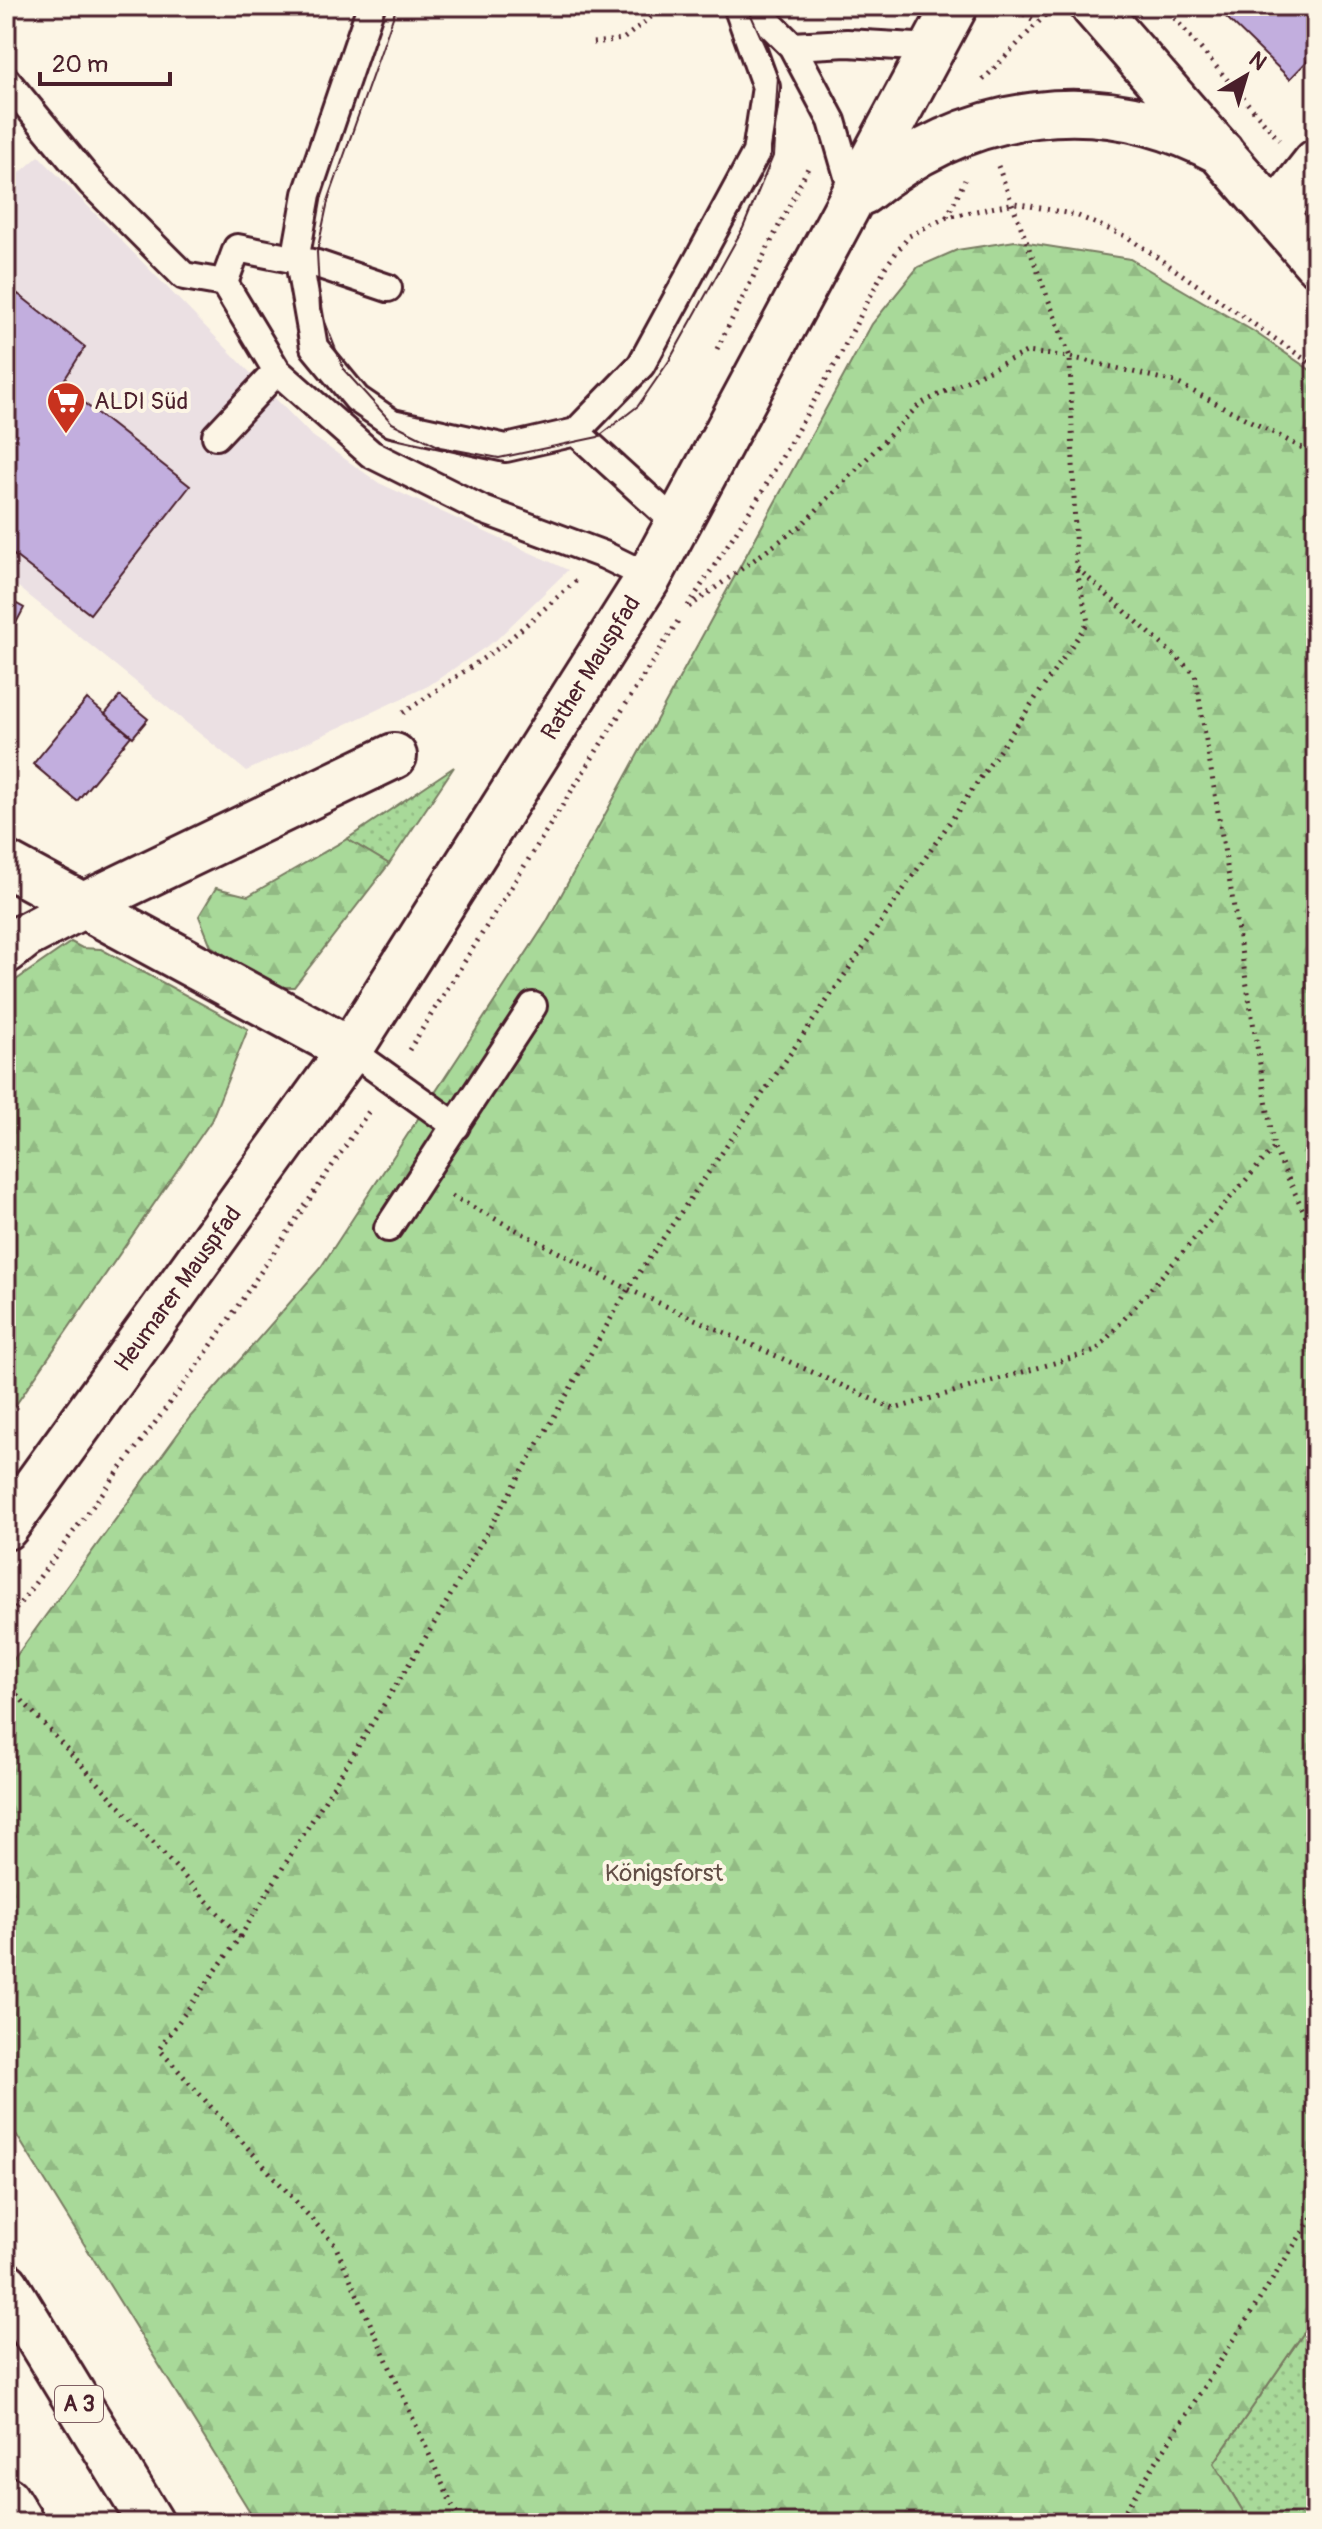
<svg xmlns="http://www.w3.org/2000/svg" width="1322" height="2529" viewBox="0 0 1322 2529" font-family="Pangolin,sans-serif">
<defs>
<pattern id="grass-dots" width="8" height="8" patternUnits="userSpaceOnUse" patternTransform="scale(2)"><rect width="8" height="8" fill="#a8d999"/><path d="M2 2h.1M6 6h.1" fill="none" stroke="#92ba84" stroke-width="1.8" stroke-linecap="round"/></pattern>
<pattern id="forest-firs" width="22" height="20" patternUnits="userSpaceOnUse" patternTransform="scale(2)"><rect width="22" height="20" fill="#a8d999"/><path d="M5 1l3.5 6h-7zM16 11l3.5 6h-7z" fill="#92ba84"/></pattern>
</defs>
<rect width="100%" height="100%" fill="#fcf5e5"/>
<filter id="ink" filterUnits="userSpaceOnUse"><feTurbulence type="fractalNoise" baseFrequency=".0125" numOctaves="2"/><feDisplacementMap in="SourceGraphic" scale="16" xChannelSelector="R" yChannelSelector="G"/><feConvolveMatrix kernelMatrix="1 2 1 2 8 2 1 2 1" color-interpolation-filters="sRGB"/></filter>
<g filter="url(#ink)">
<path fill="#ebe0e3" d="M39,156L311,435L379,483L568,570L496,640L428,686L246,771L6,577V185Z"/>
<path fill="url(#grass-dots)" stroke="#797c62" stroke-width="2" d="M454,767L389,864L347,839Z
M1316,2315V2523H1250L1214,2463Z"/>
<path fill="url(#forest-firs)" stroke="#797c62" stroke-width="2" d="M1015,241L1130,259L1253,331L1316,374V2315L1214,2463L1250,2523H257L6,2118V1670L190,1417L321,1267L546,923L872,324L918,267L957,250Z
M347,839L389,864L294,987H275L211,946L199,916L216,888L248,896Z
M71,942L82,948L101,949L248,1029L211,1121L6,1419V987Z"/>
<path fill="#c2aede" stroke="#4a1f2b" stroke-width="2" d="M1235,6H1316V52L1290,79L1225,16Z
M18,294L85,347L61,385L190,486L90,614L6,549V309Z
M6,598L24,608L6,642Z
M120,696L148,719L133,737L105,714Z
M87,699L131,736L77,801L33,764Z"/>
<g fill="none" stroke-linecap="round" stroke-linejoin="round">
<g stroke="#4a1f2b" stroke-width="32">
<path id="service" d="M371,6L307,194L297,250L314,347L357,399L392,423L506,448L576,432L641,365L756,153L766,87L737,6
M752,6L792,46L832,121L854,197
M792,46L847,43L932,48
M6,80L91,183L184,276L224,283
M388,288L317,264L237,248L224,283L277,371L371,454L483,510L604,555L649,577
M576,432L676,523
M216,436L277,371
M350,1050L456,1126
M388,1228L533,1006"/>
</g>
<g stroke="#4a1f2b" stroke-width="50">
<path id="minor" d="M1275,214L1316,162
M6,864L350,1050
M6,951L25,936L82,906L394,756"/>
</g>
<g stroke="#4a1f2b" stroke-width="50">
<path id="secondary" d="M1093,6L1316,262
M863,192C969,106 1099,86 1221,152
M6,1527L350,1050L649,577L955,6"/>
</g>
<g stroke="#4a1f2b" stroke-width="50">
<path id="motorway" d="M6,2285L151,2523
M6,2499L21,2523"/>
</g>
<path stroke="#4a1f2b" stroke-width="5" stroke-dasharray="2 6" stroke-linecap="butt" d="M1010,6L1037,22
M1164,6L1279,140
M593,43L623,39L665,6
M983,80L1051,9
M998,166L1070,357L1076,567L1195,674L1274,1148L1316,1238
M947,217L965,180
M717,349L808,168
M688,606L762,492L838,359L886,266L909,236L947,217L1015,203L1076,215L1129,238L1316,367
M689,607L802,525L920,404L1026,352L1070,357L1175,382L1316,455
M403,713L503,645L576,581
M409,1050L678,621
M452,1196L628,1289L894,1409L1096,1351L1274,1148
M6,1622L196,1368L371,1108
M6,1683L240,1937L159,2049L335,2245L460,2523
M240,1937L435,1622L628,1289L1088,622L1076,567
M1117,2523L1316,2211"/>
<use href="#service" stroke="#fcf5e5" stroke-width="26"/>
<use href="#minor" stroke="#fcf5e5" stroke-width="44"/>
<use href="#secondary" stroke="#fcf5e5" stroke-width="44"/>
<use href="#motorway" stroke="#fcf5e5" stroke-width="44"/>
<path stroke="#4a1f2b" stroke-width="2" d="M397,6L328,201L317,252L320,309L344,370L392,423L440,447L499,458L598,437L638,406L669,361L743,228L773,156L778,76L747,6"/>
</g>
</g>
<defs>
<g id="supermarket-pin" transform="scale(2)"><path d="M0 17L-7.5 6A9.5 9.5 0 1 1 7.5 6Z" fill="#c8321e" stroke="#fcf5e5"/><path d="M-6-5.5h2.5l.6 2H6L4.5 2H-2.5L-4.4-4H-6ZM-1.5 3.2a1.3 1.3 0 1 0 .1 0ZM3 3.2a1.3 1.3 0 1 0 .1 0Z" fill="#fff"/></g>
</defs>
<g fill-rule="evenodd">
<use href="#supermarket-pin" x="66" y="401"/>
</g>
<g text-anchor="middle" dominant-baseline="central" stroke-width="8" stroke-linejoin="round" paint-order="stroke">
<rect fill="#fcf5e5" stroke="#7f5f63" stroke-width="2" x="55" y="2386" width="48" height="36" rx="6"/>
<g font-size="22" font-weight="bold" fill="#4a1f2b">
<text x="79" y="2404">A 3</text>
</g>
<g font-size="24" fill="#4a1f2b" stroke="#fcf5e5" text-anchor="start">
<text x="94" y="401">ALDI Süd</text>
</g>
<g font-size="24" fill="#4a1f2b" stroke="#fcf5e5">
<text transform="translate(591 668) rotate(-58)">Rather Mauspfad</text>
<text transform="translate(178 1289) rotate(-54)">Heumarer Mauspfad</text>
</g>
<g font-size="24" fill="#624e46" stroke="#fcf5e5">
<text x="664" y="1873">Königsforst</text>
</g>
</g>
<rect width="1322" height="2529" fill="none" stroke="#fcf5e5" stroke-width="32"/>
<rect x="16" y="16" width="1290" height="2497" fill="none" stroke="#4a1f2b" stroke-width="3" filter="url(#ink)"/>
<g transform="translate(1246 76) rotate(38)" stroke="#fcf5e5" stroke-width="6" paint-order="stroke">
<path d="M0-6L14 30L0 20L-14 30Z" fill="#4a1f2b"/>
<text y="-12" font-size="22" font-weight="bold" text-anchor="middle" fill="#4a1f2b">N</text>
</g>
<path d="M40 72v12h130v-12" fill="none" stroke="#4a1f2b" stroke-width="4"/>
<text x="52" y="72" font-size="24" fill="#4a1f2b" stroke="#fcf5e5" stroke-width="6" paint-order="stroke">20 m</text>
</svg>
